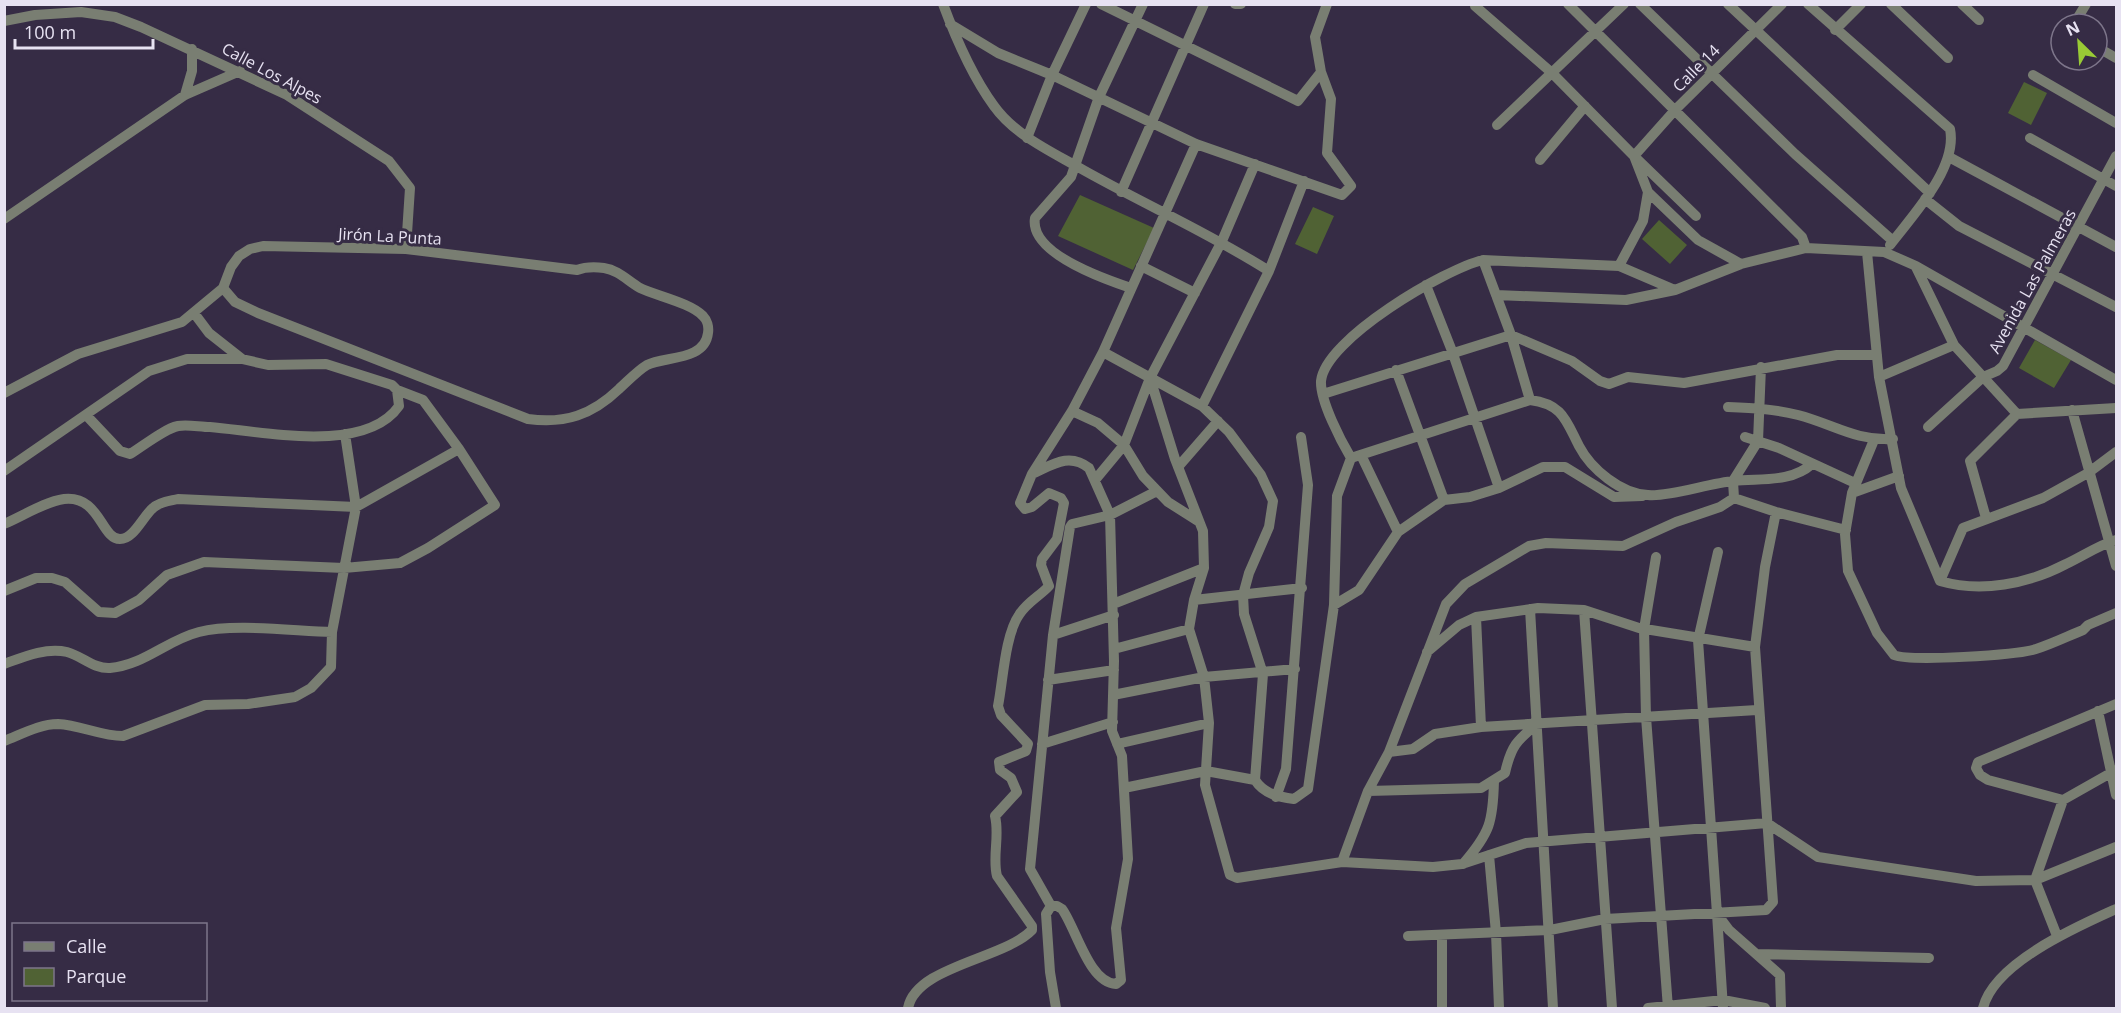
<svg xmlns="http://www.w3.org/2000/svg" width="2121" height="1013" viewBox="0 0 2121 1013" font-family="'Open Sans',sans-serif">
<rect width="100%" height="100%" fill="#362c45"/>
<path fill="#506234" d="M2024,82L2047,93L2031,125L2008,113Z
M1080,195L1154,228L1133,270L1058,236Z
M1313,207L1334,216L1317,254L1295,244Z
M1659,220L1687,245L1670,264L1642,239Z
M2035,340L2071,360L2054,388L2019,368Z"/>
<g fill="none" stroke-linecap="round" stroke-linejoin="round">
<path stroke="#797e72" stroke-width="10" d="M943,4C956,39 972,76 994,106C1014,134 1048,150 1078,167C1141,203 1208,232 1269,271
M1101,4L1298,101L1321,72
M1235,4H1241
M1568,4L1802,237L1806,248
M1640,4L1795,154L1893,241
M1728,4L1930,193
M1808,4L1950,129C1958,168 1912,216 1890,245
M1891,4L1948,58
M1962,4L1979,20
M4,21L35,15L81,12L115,17L141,27L287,95L389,161L410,188L406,249
M950,24L998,53L1052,75L1196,144L1342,195L1351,186L1327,153L1331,99L1321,72L1315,37L1327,4
M2074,24L2086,4
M1835,30L1861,4
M2097,47L2116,58
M2033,75L2116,123
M185,95L192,71V49
M1497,125L1624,4
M1027,138L1052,75L1086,4
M2030,138L2116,186
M1949,157L2116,247
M1540,160L1585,106
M1121,192L1204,4
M1648,192L1698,240L1741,264L1806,248L1884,252L1916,266L2116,380
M1925,199L1959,226L2116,307
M1696,216L1634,156L1675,110L1782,4
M4,219L185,95L240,71
M1867,252L1879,377L1901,488L1940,581C1981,593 2028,584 2066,564C2083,556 2099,545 2116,540
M1483,260L1511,335L1530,400
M1141,266L1195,293
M1619,266L1675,290
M1916,267L1954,345L2017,414
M1426,285L1452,351L1499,488
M1131,288C1104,279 1029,253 1035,218L1071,177L1099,97L1143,4
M1496,295L1626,300L1675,290L1741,264
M1103,352L1202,406L1229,432L1261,475L1273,501L1269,527L1249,573L1243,595L1244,614L1263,674L1255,780C1264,794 1279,797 1294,799L1308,789L1334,605L1337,496L1351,458
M1396,370L1444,500
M1879,377L1954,345
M1150,378L1175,459L1203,531L1204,568L1194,600L1189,629L1204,677L1209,723L1205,785L1230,875L1237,878L1342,862L1433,867L1462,864L1526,843L1767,823L1818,857L1976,881L2035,880L2116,847
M4,393L78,354L182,322L223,288L231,267L239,256L250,249L263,246L406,249L577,270C585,267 596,267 604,268C618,270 628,281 640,288C657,296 691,303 703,316C707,320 709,327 708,333C705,361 665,356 647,365C637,371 628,381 619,389C592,415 565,424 528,419L258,313L235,302L223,288
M1323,394L1511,335L1572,361L1600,381L1609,384L1628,377L1684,383L1837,355H1877
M1202,406L1269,271L1304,181
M1728,407C1752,408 1775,409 1798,415C1833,424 1855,441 1893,439
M2072,410L2116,566
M1072,411L1098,423L1124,445L1143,476L1168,502L1198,521
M86,415L120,451L130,454C143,446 164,429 178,426C187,424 200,427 210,427C260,431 365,455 399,406L397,390L392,385L326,364L268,365L242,359L209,333L194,313
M1928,427L1983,377L1997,371L2003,366L2116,156
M1745,437L1779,448L1855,483
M1874,440L1852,493L1845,534L1848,571L1877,633L1894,655C1911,662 2016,655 2036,649C2052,644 2068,636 2083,630L2088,625L2116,613
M1361,455L1398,532
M1351,458C1341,441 1320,401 1321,381C1325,339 1445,269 1483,260L1619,266L1643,221L1648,192L1634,156L1552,73L1475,6
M1351,458L1530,400C1563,404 1566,421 1579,446C1591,469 1621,494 1648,495C1668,497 1710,483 1734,481C1760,478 1791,483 1812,464
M1178,467L1218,421
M4,471L149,371L187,359H242
M1032,474C1052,465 1069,452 1089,468L1110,515L1114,661L1112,731L1122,756L1128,859L1116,928L1121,980L1116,984C1089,983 1076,928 1062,909L1057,906H1051L1046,914L1050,972L1056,1008
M1095,480L1124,445L1150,378L1222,241L1255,164
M1852,493L1899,476
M1734,498L1733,481L1758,441L1761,367
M1734,498L1776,512L1846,530
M1986,518L1970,461L2017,414L2116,408
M4,524C23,516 44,502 64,499C100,495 101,539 120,539C134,539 143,516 153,508C159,502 170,501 178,499L356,507L459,449
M1718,552L1698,640L1717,914L1729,930L1780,975L1781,1008
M1656,557L1644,629L1646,717L1668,1008
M1940,581L1963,528L2043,498L2088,473L2116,452
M4,591L36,578H52L65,582L99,612L115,613L139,600L167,575L204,562L344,568L400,563L428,548L495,505L459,449L423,400L397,390
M1194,600L1302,588
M1113,604L1204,568
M1334,605L1359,590L1398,532L1444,500L1470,497L1499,488L1543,467H1565L1614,497L1642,496
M1530,609L1553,1008
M1584,610L1612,1008
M1476,617L1481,727
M1053,635L1114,615
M1114,649L1189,629
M1427,652L1459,625L1476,617L1538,608L1584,610L1639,628L1755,647
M4,664C23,657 46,647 67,652C82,656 94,669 110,668C144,665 167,640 199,632C233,623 294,631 332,632
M1048,680L1114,670
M1113,695L1204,677L1295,669
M2098,711L2116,795
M4,741C22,734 40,724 58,724C80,725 101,736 123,736L205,705L248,704L295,697L311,688L331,667L332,632L356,507L345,434
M1042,744L1113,722
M1117,744L1209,723
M1389,752L1413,749L1435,734L1481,727L1757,710
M1124,788L1206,771L1255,780
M1368,791L1481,788L1505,773C1511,746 1517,740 1537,724
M1276,797L1286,769L1308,485L1301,437
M2063,800L1988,780L1980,775L1976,768L1978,762L2116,704
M1489,855L1496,933L1499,1008
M1342,862L1368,791L1389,752L1446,604L1465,584L1529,546L1546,543L1623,546L1676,522L1720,507L1734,498
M1463,864C1490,833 1493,822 1494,781
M1051,906L1030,869L1053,635L1070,527L1072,524L1110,515L1157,491
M1717,914L1723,1008
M1442,935V1008
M1408,936L1550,930L1605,919L1766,910L1773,902L1755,647L1765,567L1776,512
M2057,936L2035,880L2063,800L2116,770
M1757,954L1929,958
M908,1008C916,966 1004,959 1032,930V926L997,876C992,857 1000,836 995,816L1017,792L1011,778L1000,770L999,762L1026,751L1028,744L1001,715L998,706C1003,681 1005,635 1019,615C1027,602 1040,596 1049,586L1041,565L1042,559L1057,539L1064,503L1061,498L1049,493L1032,507L1025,509L1020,503L1032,474L1072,411L1103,352L1196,144
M1648,1008L1723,1000L1765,1008
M1983,1008C1994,963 2076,927 2116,909"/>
</g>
<g text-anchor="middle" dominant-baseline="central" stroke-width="6" stroke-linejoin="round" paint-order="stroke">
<g font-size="16" fill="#e7e2f2" stroke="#362c45">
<text transform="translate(1696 68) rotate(-45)">Calle 14</text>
<text transform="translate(272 73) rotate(28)">Calle Los Alpes</text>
<text transform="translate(390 236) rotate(3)">Jirón La Punta</text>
<text transform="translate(2032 281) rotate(-61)">Avenida Las Palmeras</text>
</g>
</g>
<rect width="2121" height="1013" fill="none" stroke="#e7e2f2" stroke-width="12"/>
<rect x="12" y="923" width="195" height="78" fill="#362c45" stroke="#7d758a" stroke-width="1.5"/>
<rect x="24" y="942" width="30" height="9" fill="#797e72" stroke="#7d758a" stroke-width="1.5"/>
<text x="66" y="953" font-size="18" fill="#e7e2f2">Calle</text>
<rect x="24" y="968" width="30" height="18" fill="#506234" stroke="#7d758a" stroke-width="1.5"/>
<text x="66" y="983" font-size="18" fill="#e7e2f2">Parque</text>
<g transform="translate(2079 42) rotate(335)"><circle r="28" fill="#362c45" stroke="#7d758a" stroke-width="1.5"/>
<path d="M0-4.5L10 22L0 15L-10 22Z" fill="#99cb35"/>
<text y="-9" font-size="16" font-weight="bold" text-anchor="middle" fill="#e7e2f2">N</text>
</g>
<path d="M15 39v9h138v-9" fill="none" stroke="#e7e2f2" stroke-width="3"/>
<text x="24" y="39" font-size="18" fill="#e7e2f2" stroke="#362c45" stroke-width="4.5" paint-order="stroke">100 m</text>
</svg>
